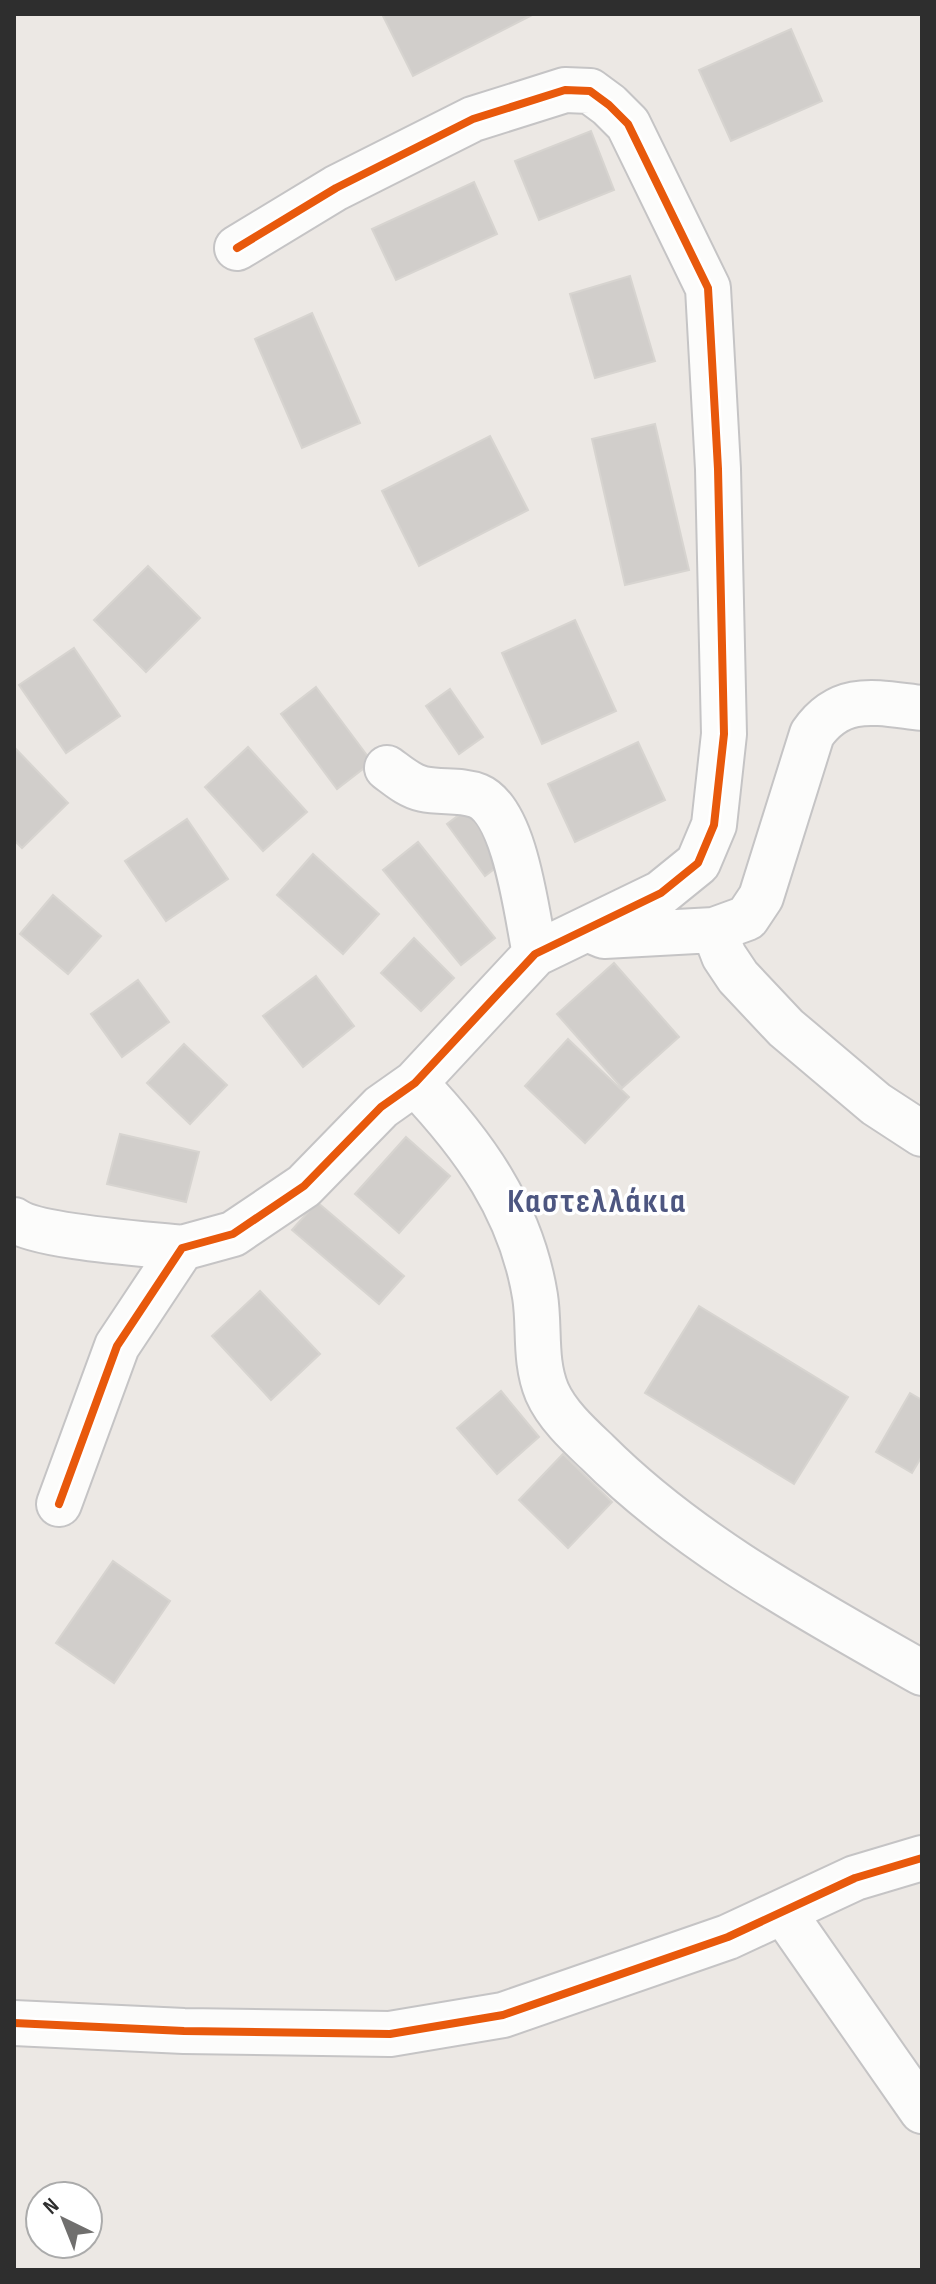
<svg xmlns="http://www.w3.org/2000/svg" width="936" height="2284" viewBox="0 0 936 2284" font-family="'Sofia Sans Condensed',sans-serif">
<rect width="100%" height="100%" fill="#ece8e4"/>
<path fill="#d1cecb" stroke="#d7d4d0" stroke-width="2" d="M382,14H534L413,76Z
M791,29L822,101L731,141L699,70Z
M591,131L614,190L539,220L515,161Z
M474,182L497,234L396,280L372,229Z
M630,276L655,361L595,378L570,294Z
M312,313L360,423L302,448L255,339Z
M655,424L689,570L625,585L592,439Z
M490,436L528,510L419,566L382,491Z
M148,566L200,618L146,672L94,620Z
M575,620L616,711L542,744L502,653Z
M74,648L120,716L66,753L19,685Z
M316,687L372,762L337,789L281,714Z
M450,689L483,737L459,754L426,706Z
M638,742L665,800L575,842L548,784Z
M14,747L68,803L22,848L14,840Z
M248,747L307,812L263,851L205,787Z
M471,806L510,857L485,876L447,824Z
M187,819L228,879L166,921L125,861Z
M418,842L495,938L461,965L383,870Z
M313,854L379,914L343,954L277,895Z
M53,895L101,936L68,974L20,934Z
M414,938L454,978L421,1011L381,973Z
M614,963L679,1037L622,1088L557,1014Z
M316,976L354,1026L303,1067L263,1016Z
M138,980L169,1022L122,1057L91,1014Z
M568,1039L629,1097L585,1143L525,1086Z
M184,1044L227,1085L190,1124L147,1083Z
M120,1134L199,1152L186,1202L107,1184Z
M406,1137L450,1176L399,1233L355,1194Z
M317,1202L404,1276L379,1304L292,1230Z
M260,1291L320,1354L271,1400L212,1336Z
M699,1306L848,1397L794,1484L645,1393Z
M501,1391L539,1437L497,1474L457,1428Z
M910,1393L922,1400V1456L912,1473L876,1452Z
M563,1454L612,1502L568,1548L519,1500Z
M113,1561L170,1601L114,1683L56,1643Z"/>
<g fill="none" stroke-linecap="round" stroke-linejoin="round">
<g stroke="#c5c4c5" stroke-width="48">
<path id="minor" d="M387,768C398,776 409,786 423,789C441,793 461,789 478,796C516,812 527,917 535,954
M587,929L604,936L714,930L747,918L761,897L812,734C841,692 877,703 922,708
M714,930L724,956L738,977L786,1028L876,1104L922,1134
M415,1083C474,1145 521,1210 535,1296C540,1327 534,1361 547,1392C557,1415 579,1435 597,1452C690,1545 808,1608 922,1673
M14,1220C38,1237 147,1244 182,1248
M59,1504L117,1346L182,1248L233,1234L304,1186L381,1107L415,1083L535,954L661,893L698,863L714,825L724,734L718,469L708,288L628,124L609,105L590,91L565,90L473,119L336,188L237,248
M784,1913L922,2111
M14,2023L184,2031L390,2034L503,2015L728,1937L855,1878L922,1858"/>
</g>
<use href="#minor" stroke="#fcfcfb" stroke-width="44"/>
<g stroke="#fff" stroke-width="13">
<path id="cycleway" d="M59,1504L117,1346L182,1248L233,1234L304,1186L381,1107L415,1083L535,954L661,893L698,863L714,825L724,734L718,469L708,288L628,124L609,105L590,91L565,90L473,119L336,188L237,248
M14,2023L184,2031L390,2034L503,2015L728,1937L855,1878L922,1858"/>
</g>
<use href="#cycleway" stroke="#e8590c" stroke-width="8"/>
</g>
<g text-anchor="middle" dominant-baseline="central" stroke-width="7" stroke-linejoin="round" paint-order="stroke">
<g font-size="34" font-weight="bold" letter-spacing="2" fill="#4d5680" stroke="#fff">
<text x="597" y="1201">Καστελλάκια</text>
</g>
</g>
<rect width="936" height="2284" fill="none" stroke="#2e2e2e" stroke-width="32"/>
<g transform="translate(64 2220) rotate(317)"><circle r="38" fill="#ffffff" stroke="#ababab" stroke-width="2"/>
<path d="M0-6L14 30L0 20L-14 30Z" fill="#706f6e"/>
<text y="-12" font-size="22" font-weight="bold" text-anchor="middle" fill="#2e2e2e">N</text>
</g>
</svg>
